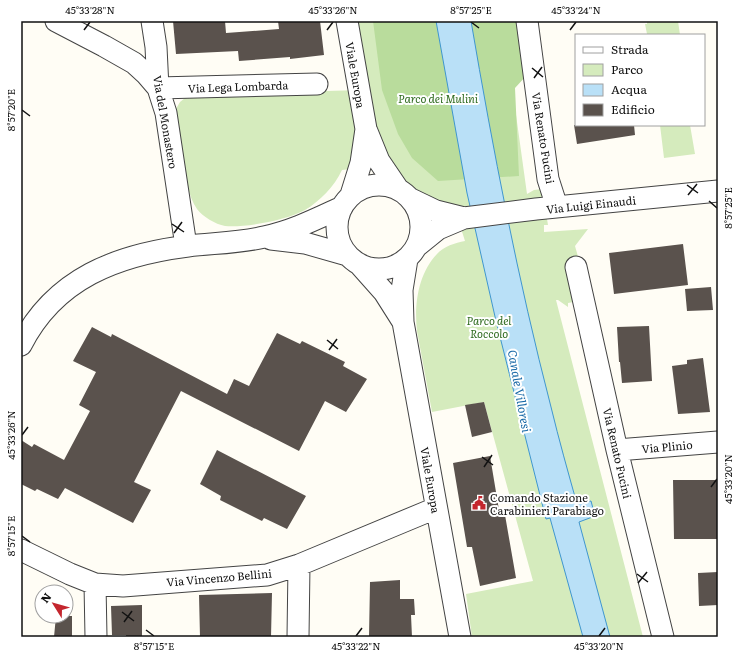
<svg xmlns="http://www.w3.org/2000/svg" width="739" height="658" viewBox="0 0 739 658" font-family="Literata,serif">
<rect width="100%" height="100%" fill="#fffdf5"/>
<path fill="#d5ebbd" d="M352,21H503L527,194L534,190L542,189L548,225H544V232L588,229L575,246L590,299L568,303V307L558,300H556L643,637H472L466,594L533,581L484,402L432,412L417,331C414,305 418,274 437,254C444,246 455,243 465,241L457,216L401,200L392,193L375,166L342,170C334,187 320,201 305,210C287,220 245,228 225,226C215,224 203,217 197,209C188,196 186,178 183,162C180,145 177,128 174,112L180,102L185,98L213,94L362,90Z
M647,21H678L680,35H648L647,34L645,24H647Z
M660,125H690L695,154L664,158Z"/>
<path fill="#b9dc9c" d="M373,21H519L526,76L515,88L519,176L438,181L412,158L398,134L382,90Z"/>
<path fill="#b9e0f7" stroke="#3f96cf" d="M436,21H471C493,150 518,280 551,407C559,440 568,472 577,504L591,501L595,516L579,522L610,637H583L550,518L546,519L496,321L467,193Z"/>
<path fill="#5a524d" d="M173,21H225L226,33L279,29L278,21H320L324,55L290,59V57L239,61L238,51L176,54Z
M574,125H634L635,135L577,144Z
M683,244L688,285L614,294L609,253Z
M711,287L713,310L687,311L685,289Z
M649,326L652,381L622,383L620,362H619L617,327Z
M92,327L111,337L112,334L227,394L234,379L249,386L277,333L300,344L302,341L345,362L343,366L367,379L346,412L325,401L299,451L181,391L134,482L151,490L133,523L65,488L58,499L37,489L35,491L21,484V440L32,447L34,444L64,460L90,411L79,405L96,372L73,361Z
M703,358L710,412L678,414L672,366L687,364V360Z
M484,402L492,432L472,437L465,405Z
M217,450L306,496L287,529L264,518L262,521L220,500L221,496L200,484Z
M490,456L500,516L505,515L516,578L480,586L472,547H467L453,463Z
M673,480H718V539H674Z
M718,572V605L699,606L698,573Z
M400,580V599H414L415,615H411L412,637H369L370,582Z
M272,593L271,637H200L199,595Z
M142,605V637H126V635H112L111,606Z
M56,616H72V637H54Z"/>
<g fill="none" stroke-linecap="round" stroke-linejoin="round">
<g stroke="#444" stroke-width="23">
<path id="minor" d="M56,21L104,46L134,63L146,74L158,88L317,84
M152,21L156,47L158,88L166,113L186,246
M347,21L366,129L379,161L398,189
M527,21L548,179L557,207
M337 227a42 42 0 1 1 84 0a42 42 0 1 1-84 0Z
M351,195L361,163L366,129
M411,199L436,211L464,218
M271,239L305,243L347,255
M417,246L438,229L464,218L536,209L718,191
M407,259L402,290L403,322L460,637
M360,265L384,292L403,322
M576,267L617,450L663,637
M21,345C55,278 117,255 188,246C213,243 240,243 264,237C292,231 314,220 340,208
M617,450L718,442
M21,550L70,574L95,584L123,586L267,575L299,565L436,508
M95,584L96,637
M298,637L299,565"/>
</g>
<use href="#minor" stroke="#fff" stroke-width="21"/>
</g>
<path fill="none" stroke="#111" stroke-width="1.5" d="M471,22L479,28M84,30L90,22M327,30L333,22M570,30L576,22M532,68L543,77M534,78L542,67M22,110L30,116M687,185L698,193M688,195L697,184M709,201L717,208M172,224L184,232M174,233L182,222M327,340L338,349M329,350L337,339M22,435L28,427M482,457L493,465M484,467L492,455M711,487L717,479M22,536L30,542M637,574L648,582M638,583L647,572M122,612L134,621M124,622L132,611M146,630L154,636M356,636L362,628M599,636L605,628"/>
<defs>
<g id="civic-bare" transform="scale(1.08)"><path d="M-.6-6.5H3V-4.5H.6V-3L4-1V1h2V6H-6V1h2V-1L-.6-3ZM-1.2 2.5V6h2.4V2.5Z" fill="#c4262e" stroke="#fff" stroke-width="2.5" paint-order="stroke"/></g>
</defs>
<g fill-rule="evenodd">
<use href="#civic-bare" x="479" y="503"/>
</g>
<g text-anchor="middle" dominant-baseline="central" stroke-width="4" stroke-linejoin="round" paint-order="stroke">
<g font-size="11" fill="#111" stroke="#fff">
<text transform="translate(356 75) rotate(80)">Viale Europa</text>
<text transform="translate(238 86) rotate(-2)">Via Lega Lombarda</text>
<text transform="translate(166 122) rotate(80)">Via del Monastero</text>
<text transform="translate(544 138) rotate(81)">Via Renato Fucini</text>
<text transform="translate(591 204) rotate(-6)">Via Luigi Einaudi</text>
<text transform="translate(667 446) rotate(-5)">Via Plinio</text>
<text transform="translate(618 453) rotate(77)">Via Renato Fucini</text>
<text transform="translate(431 480) rotate(80)">Viale Europa</text>
<text transform="translate(219 577) rotate(-5)">Via Vincenzo Bellini</text>
</g>
<g font-size="11" font-style="italic" fill="#2f6b1f" stroke="#fff">
<text x="438" y="98">Parco dei Mulini</text>
<text x="489" y="320">Parco del<tspan x="489" dy="13">Roccolo</tspan></text>
</g>
<g font-size="11" fill="#111" stroke="#fff" text-anchor="start">
<text x="490" y="497">Comando Stazione<tspan x="490" dy="13">Carabinieri Parabiago</tspan></text>
</g>
<g font-size="12" font-style="italic" fill="#1768a6" stroke="#fff">
<text transform="translate(520 391) rotate(80)">Canale Villoresi</text>
</g>
</g>
<rect width="739" height="658" fill="none" stroke="#ffffff" stroke-width="44"/>
<rect x="575" y="34" width="130" height="92" fill="#ffffff" stroke="#a0a0a0"/>
<rect x="583" y="47" width="20" height="6" fill="#ffffff" stroke="#a0a0a0"/>
<text x="611" y="54" font-size="12" fill="#111111">Strada</text>
<rect x="583" y="64" width="20" height="12" fill="#d5ebbd" stroke="#a0a0a0"/>
<text x="611" y="74" font-size="12" fill="#111111">Parco</text>
<rect x="583" y="84" width="20" height="12" fill="#b9e0f7" stroke="#a0a0a0"/>
<text x="611" y="94" font-size="12" fill="#111111">Acqua</text>
<rect x="583" y="104" width="20" height="12" fill="#5a524d" stroke="#a0a0a0"/>
<text x="611" y="114" font-size="12" fill="#111111">Edificio</text>
<g transform="translate(54 604) rotate(307)"><circle r="19" fill="#ffffff" stroke="#a0a0a0"/>
<path d="M0-3L7 15L0 10L-7 15Z" fill="#c4262e"/>
<text y="-6" font-size="11" font-weight="bold" text-anchor="middle" fill="#111111">N</text>
</g>
<rect x="22" y="22" width="695" height="614" fill="none" stroke="#111" stroke-width="1.5"/>
<g font-size="10" text-anchor="middle" fill="#111">
<text x="90" y="14">45°33'28"N</text>
<text x="333" y="14">45°33'26"N</text>
<text x="471" y="14">8°57'25"E</text>
<text x="576" y="14">45°33'24"N</text>
<text transform="translate(11 110) rotate(-90)" y="4">8°57'20"E</text>
<text transform="translate(728 208) rotate(-90)" y="4">8°57'25"E</text>
<text transform="translate(11 435) rotate(-90)" y="4">45°33'26"N</text>
<text transform="translate(728 479) rotate(-90)" y="4">45°33'20"N</text>
<text transform="translate(11 536) rotate(-90)" y="4">8°57'15"E</text>
<text x="154" y="650">8°57'15"E</text>
<text x="356" y="650">45°33'22"N</text>
<text x="599" y="650">45°33'20"N</text>
</g>
</svg>
